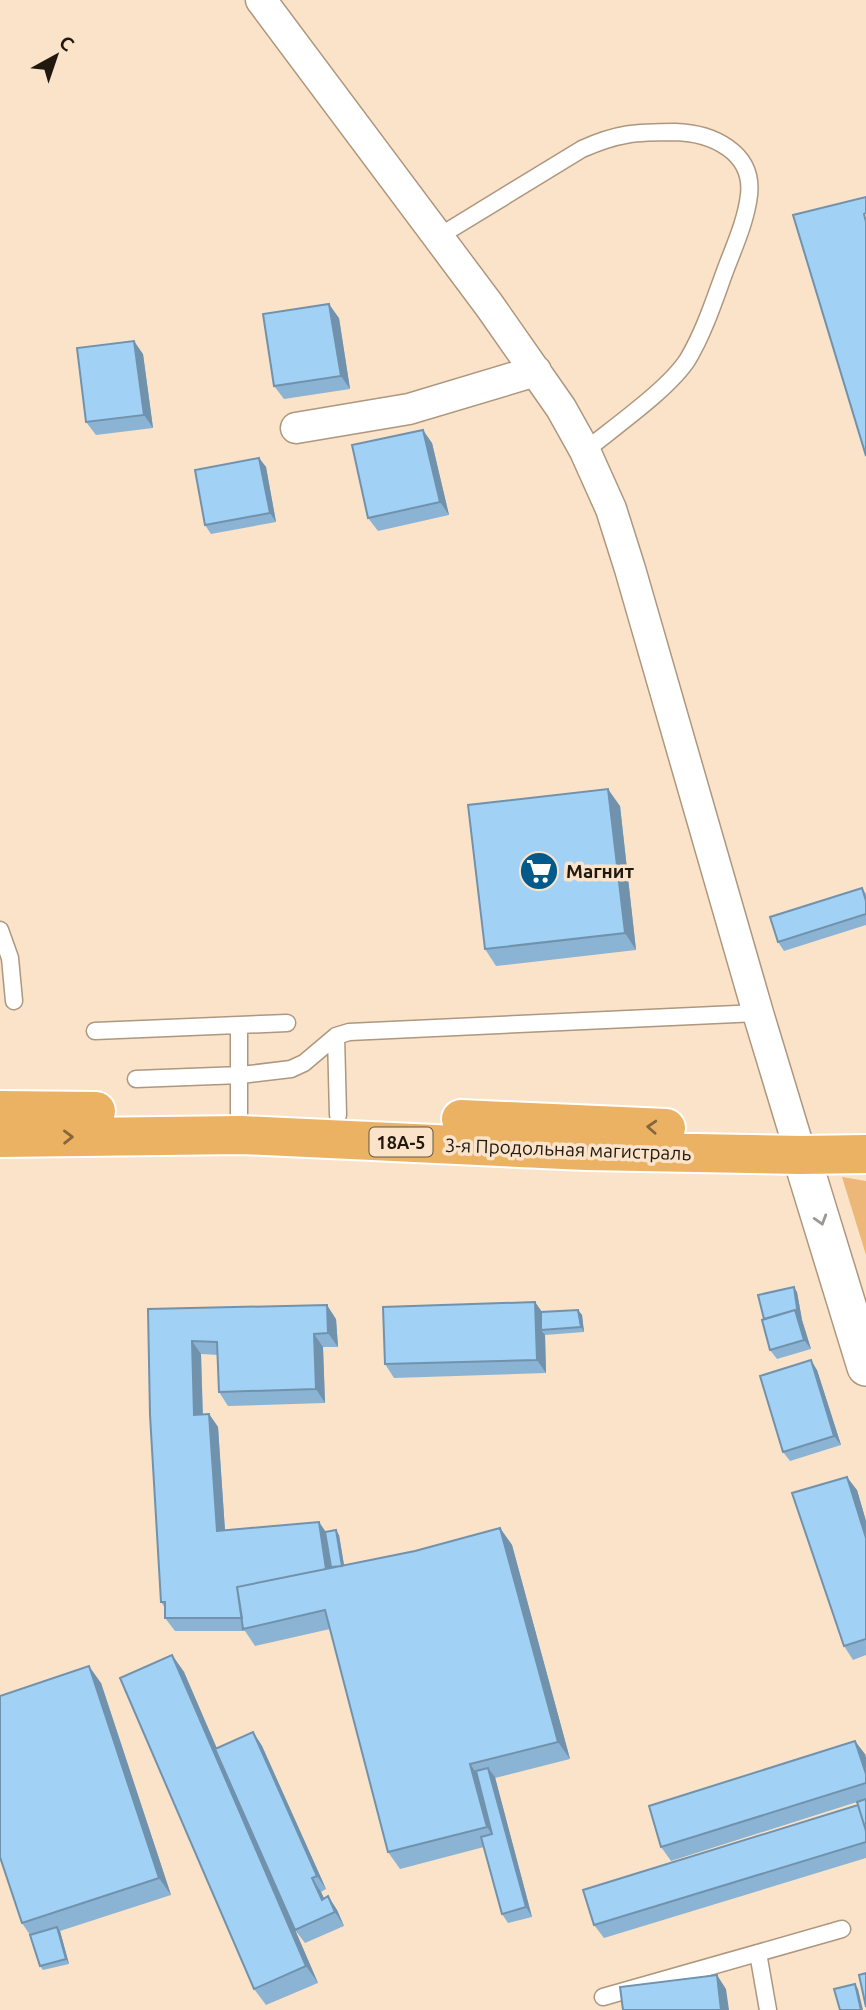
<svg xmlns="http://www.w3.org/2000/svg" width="866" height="2010" viewBox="0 0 866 2010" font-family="Ubuntu,sans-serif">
<rect width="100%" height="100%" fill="#fbe3c9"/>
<path fill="#ecb778" d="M842,1177L866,1181V1255Z"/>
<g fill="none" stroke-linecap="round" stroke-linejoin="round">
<g stroke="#ad977e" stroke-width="19">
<path id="service" d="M438,237L582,149C618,133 636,132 675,132C712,133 754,152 749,195C746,221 734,247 725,271C714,301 704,332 688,359C669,389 614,427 585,451
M0,930L10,958L14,1001
M95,1031L287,1023
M336,1036L338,1115
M136,1079L241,1075L291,1069L304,1063L336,1036L349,1032L758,1013
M239,1114V1025
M758,1953L768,2010
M603,1997L842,1929"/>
</g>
<g stroke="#ad977e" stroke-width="33">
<path id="minor" d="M261,0L489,305L561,408L585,451L611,509L630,569L758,1013L801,1155
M296,428L409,409L536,371"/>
</g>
<g stroke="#ad977e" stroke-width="40">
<path id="tertiary" d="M801,1155L866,1367"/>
</g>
<g stroke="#fff" stroke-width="42">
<path id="trunk" d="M0,1110L96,1111
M461,1119L666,1128
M0,1138L242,1135L586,1151L801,1155L866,1154"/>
</g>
<use href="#service" stroke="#fff" stroke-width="16"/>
<use href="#minor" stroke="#fff" stroke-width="30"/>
<use href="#tertiary" stroke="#fff" stroke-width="37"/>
<use href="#trunk" stroke="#ecb264" stroke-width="38"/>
</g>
<path fill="#8bb4d4" d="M339,318L350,389L284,399L274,386Z
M143,354L153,428L96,435L86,422Z
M432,443L449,515L378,531L368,518Z
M259,458L266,467L276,522L211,534L205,525Z
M620,806L636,950L496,966L485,949Z
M862,888L866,894V925L784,951L778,942Z
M797,1292L802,1320L811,1349L777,1359L770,1350Z
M535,1302L542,1312L578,1310L582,1315L584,1332L545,1335L546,1373L394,1378L385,1364Z
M148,1309L336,1319L338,1347H323L325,1403L228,1406L219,1392L218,1355L201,1354L203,1414H209L218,1427L225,1531L326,1532L339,1535L344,1565L415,1551L500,1528L512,1545L570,1759L495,1778L532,1917L508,1923L502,1914L484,1847L400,1869L388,1852L330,1629L255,1646L245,1631H175L165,1618V1608L161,1602Z
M817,1370L841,1445L790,1461L783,1452Z
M857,1490L866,1521V1655L853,1660L844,1646Z
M172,1655L184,1672L217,1749L253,1732L262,1746L326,1889L321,1892L324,1898L328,1896L337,1910L344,1926L305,1943L295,1930L318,1983L266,2005L254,1989Z
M101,1683L171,1895L60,1931L69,1964L43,1970L40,1966L30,1935L22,1923Z
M865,1754L866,1758V1858L604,1938L594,1925L858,1805L857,1802L671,1861L661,1847Z"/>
<path fill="#7192ac" d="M329,304L339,318L350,389L341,376Z
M134,341L143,354L153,428L144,415Z
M423,430L432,443L449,515L440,502Z
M259,458L266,467L276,522L270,513Z
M608,789L620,806L636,950L625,933Z
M794,1287L797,1292L802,1320L811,1349L804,1340L795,1310Z
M535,1302L544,1315L541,1330L545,1335L546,1373L537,1360Z
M327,1305L336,1319L338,1347L328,1333Z
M578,1310L582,1315L584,1332L581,1327Z
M314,1334L323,1347L325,1403L316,1389Z
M192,1341L201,1354L203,1429L194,1415Z
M811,1360L817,1370L841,1445L834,1436Z
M209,1414L218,1427L226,1545L217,1531Z
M847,1477L857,1490L866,1521V1538Z
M319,1522L328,1535L331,1567L326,1573Z
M500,1528L512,1545L570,1759L558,1742Z
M336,1530L339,1535L345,1571L342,1566Z
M172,1655L184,1672L318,1983L306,1966Z
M89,1666L101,1683L171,1895L159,1878Z
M253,1732L262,1746L326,1889L317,1876Z
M855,1741L865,1754L866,1758V1774Z
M470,1764L482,1781L499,1844L487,1827Z
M488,1768L495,1777L532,1917L526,1907Z
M312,1878L321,1892L331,1913L322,1900Z
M328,1896L337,1910L344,1926L335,1912Z
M57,1927L60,1931L69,1964L66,1959Z
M717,1975L726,1989L729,2010H721Z
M855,1984L858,1989L863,2010H861Z"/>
<path fill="#a2d1f6" stroke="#7192ac" stroke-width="2" d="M866,197V213L864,214L866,222V456L793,215Z
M329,304L341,376L274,386L263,314Z
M134,341L144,415L86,422L77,348Z
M423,430L440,502L368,518L352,445Z
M259,458L270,513L205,525L195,470Z
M608,789L625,933L485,949L468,805Z
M862,888L866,901V914L778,942L770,917Z
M794,1287L798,1315L795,1310L764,1319L758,1295Z
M535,1302L537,1360L385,1364L383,1307Z
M327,1305L328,1333L314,1334L316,1389L219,1392L217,1342L192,1341L194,1415L209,1414L217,1531L319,1522L326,1569L237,1587L242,1618H165V1602H161L150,1415L148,1309Z
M578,1310L581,1327L541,1330V1312Z
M795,1310L804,1340L770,1350L762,1320Z
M811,1360L834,1436L783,1452L760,1376Z
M847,1477L866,1538V1639L844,1646L792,1493Z
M500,1528L558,1742L470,1764L487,1827L388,1852L325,1610L243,1629L237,1587L415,1551Z
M336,1530L342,1566L331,1567L325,1532Z
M172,1655L306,1966L254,1989L120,1678Z
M89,1666L159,1878L22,1923L0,1857V1696Z
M253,1732L317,1876L312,1878L322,1900L328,1896L335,1912L295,1930L215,1749Z
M855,1741L866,1774V1783L661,1847L649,1806Z
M488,1768L526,1907L502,1914L481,1837L492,1834L476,1771Z
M866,1799V1831L857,1802Z
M858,1805L866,1831V1842L594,1925L583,1890Z
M57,1927L66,1959L40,1966L30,1935Z
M866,1973V2007L859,1975Z
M717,1975L721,2010H623L620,1987Z
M855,1984L861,2010H840L834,1989Z"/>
<defs><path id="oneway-chevron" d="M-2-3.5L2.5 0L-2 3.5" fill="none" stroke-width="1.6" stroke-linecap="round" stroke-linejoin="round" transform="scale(1.75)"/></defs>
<g stroke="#86663a">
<use href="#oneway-chevron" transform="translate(652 1127) rotate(-177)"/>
<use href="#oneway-chevron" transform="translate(68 1137) rotate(-1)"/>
</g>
<use stroke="#9b9893" href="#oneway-chevron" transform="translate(821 1220) rotate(73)"/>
<defs>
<g id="supermarket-disc" transform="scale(2.0125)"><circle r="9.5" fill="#005b8c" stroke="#fbe3c9"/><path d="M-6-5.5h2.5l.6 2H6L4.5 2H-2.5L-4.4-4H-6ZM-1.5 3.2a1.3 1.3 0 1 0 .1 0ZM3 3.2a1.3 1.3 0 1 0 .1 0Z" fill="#fff"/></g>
</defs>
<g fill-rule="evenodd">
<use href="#supermarket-disc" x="539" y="871"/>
</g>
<g text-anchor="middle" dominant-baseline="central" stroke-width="7" stroke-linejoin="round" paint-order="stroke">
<rect fill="#fbe3c9" stroke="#625647" stroke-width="2" x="369.5" y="1127.5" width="63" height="29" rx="5"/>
<g font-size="18" font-weight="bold" fill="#21190f">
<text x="401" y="1142">18А-5</text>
</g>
<g font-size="19" font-weight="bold" fill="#21190f" stroke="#fbe3c9" text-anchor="start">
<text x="566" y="871">Магнит</text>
</g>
<g font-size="19" fill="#21190f" stroke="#fbe3c9">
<text transform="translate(568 1149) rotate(2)">3-я Продольная магистраль</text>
</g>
</g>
<g transform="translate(56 56) rotate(40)" stroke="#fbe3c9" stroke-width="5" paint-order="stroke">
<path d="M0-5L12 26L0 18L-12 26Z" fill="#21190f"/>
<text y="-10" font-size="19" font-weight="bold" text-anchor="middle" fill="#21190f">С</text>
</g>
</svg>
